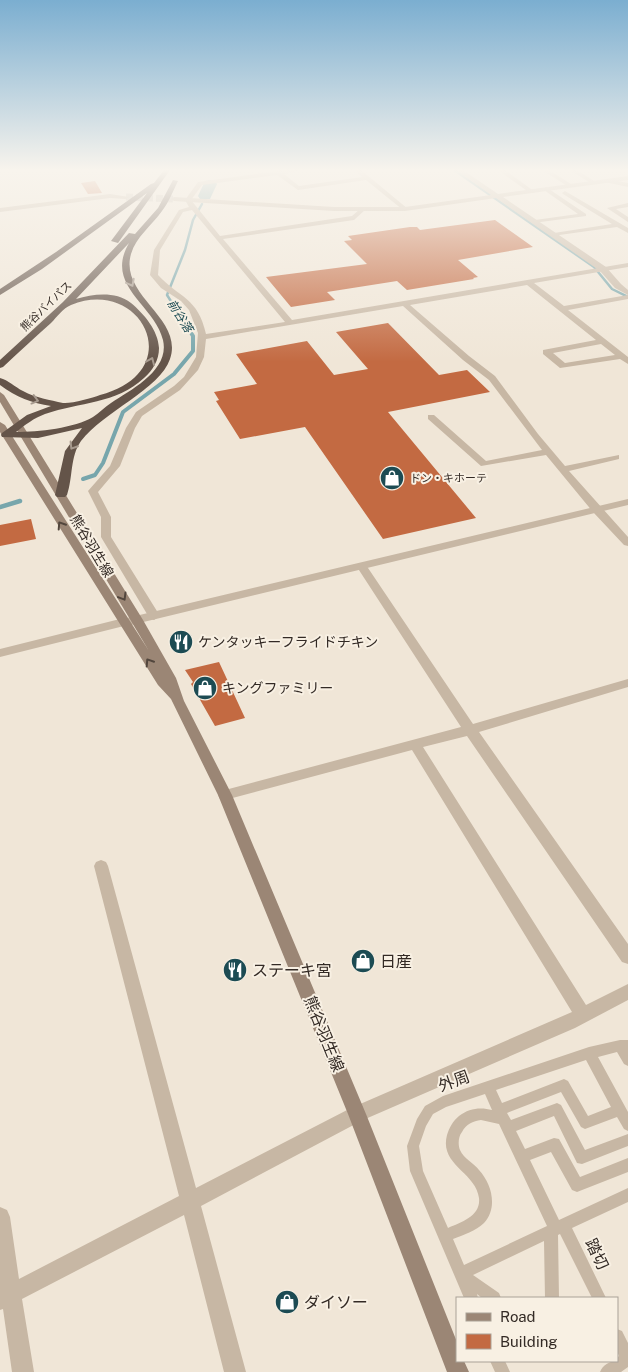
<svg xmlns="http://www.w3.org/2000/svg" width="628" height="1372" viewBox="0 0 628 1372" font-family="'Public Sans','Noto Sans JP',sans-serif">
<rect width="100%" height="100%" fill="#f0e6d7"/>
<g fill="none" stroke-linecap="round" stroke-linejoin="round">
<path stroke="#77a6ac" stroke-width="2.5" d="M454,170L594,267L612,289L628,297
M174,306L167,295L185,250L193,220L202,204"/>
<path stroke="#77a6ac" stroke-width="4" d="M83,479L95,475L103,463L123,412L174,374L193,351V336L173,305"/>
<path stroke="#77a6ac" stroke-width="4.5" d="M0,507L20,501"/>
<path fill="#77a6ac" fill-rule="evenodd" d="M210,180L215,181L217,184L210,199H200L198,196L205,181Z"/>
</g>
<path fill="#c36a42" d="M95,181L102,193L88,194L81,183Z
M495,220L533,247L458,260L478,277L473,278L474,279L407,290L397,281L327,292L335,300L291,307L266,277L367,264L344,241L352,240L348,236L410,227H417L420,230Z
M388,323L439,375L467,370L490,392L388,412L476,518L383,539L305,427L240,439L216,401L219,400L214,392L257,384L236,354L307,341L334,375L368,369L336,332Z
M31,519L36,539L0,546V525Z
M219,662L245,718L215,726L191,684L193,682L185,670Z"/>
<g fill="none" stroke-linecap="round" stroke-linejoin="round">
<path stroke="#cac0b3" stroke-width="7" stroke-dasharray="7 3" stroke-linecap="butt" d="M126,197L174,199"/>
<path fill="#c7b7a4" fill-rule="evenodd" d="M620,1040H628V1066L624,1064L617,1052L598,1057L628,1112V1131L624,1129L617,1117L585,1129L581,1127L561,1092L507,1113L511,1120L557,1103L561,1105L585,1150L628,1134V1146L582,1164L577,1163L554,1116L516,1131L525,1149L554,1138L559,1139L580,1177L628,1158V1172L577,1192L572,1190L551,1152L530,1160L559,1220L628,1188V1202L572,1228L606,1298H592L560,1234L558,1235L559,1298H545L544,1241L473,1275L499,1293L501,1298H482L477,1294L478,1298H464L410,1171L407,1146L417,1119L425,1106L443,1096L589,1047ZM586,1060L611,1107L588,1116L568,1081L564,1079L502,1103L496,1090ZM485,1094L492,1110C481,1107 469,1108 459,1116C453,1121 449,1128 447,1135C439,1165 476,1172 479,1198C481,1216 462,1222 448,1228L423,1171L419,1146L426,1126L433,1114L446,1107ZM481,1120L499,1124L547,1226L464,1265L453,1239C463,1235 476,1231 484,1223C498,1208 492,1184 479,1170C474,1163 464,1159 460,1150C458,1145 458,1137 462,1132C466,1124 473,1121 481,1120Z
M617,1329L622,1331L628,1343V1367L621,1372H600C603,1365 609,1361 617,1361V1358L619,1356L617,1351Z
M490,1361H505L510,1372H495Z"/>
<path fill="#c7b7a4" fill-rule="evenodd" d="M284,170H302L284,174L299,186L362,177L354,170H361L408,209L403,210L366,180L298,190L277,175L202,185L191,200L220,236L352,216L360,209L365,210L354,220L223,239L292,320L628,263V267L534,283L564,306L628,295V299L568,310L628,357V364L620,359L560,368L543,354V350L596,340L527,285L410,305L469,356L495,376L538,434L565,466L619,455V459L569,471L628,537V546L624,545L593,512L546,455L481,466L428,419V415H434L486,461L542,450L489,380L463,360L403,306L206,339L204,357L198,370L180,390L142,416L135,428L120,466L98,492L111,517V537L160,616L154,620L150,619L101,537V517L88,491L110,466L126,428L136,412L174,386L184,377L196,357L198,333L189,310L181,301L161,288L150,275L154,250L179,210L189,207L185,200L198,182ZM192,210L285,322L206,334C198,297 179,298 158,275L160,250L183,212ZM601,344L615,355L565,363L553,353Z
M498,170H505L535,192L530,193Z
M542,170H549L574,186L569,187Z
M570,170H577L597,183L592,184Z
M607,179L628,183V187L605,182Z
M546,187L586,214V216L533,223V221L535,220L578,214L544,190Z
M565,191L628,228V233L617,227L552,236L551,235L554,233L612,224L563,194L562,193Z
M628,203V207L616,209L628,217V222L607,208Z
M362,564L366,565L473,724L628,679V687L479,732L628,944V964L622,962L467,736L423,747L586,1005L628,984V1000L575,1028L363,1120L201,1206L246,1372H224L184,1215L22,1299L34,1372H12L3,1309L0,1310V1207L7,1210L10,1217L19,1279L179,1196L94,866L96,862L101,860L106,862L108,866L196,1188L351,1108L572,1012L412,750L225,800L220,799L218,795L220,791L225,790L461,727L357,567Z
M124,618L130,622L128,625L0,657V649Z"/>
<path fill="#c7b7a4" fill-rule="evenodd" d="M456,170H463L498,194L628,176V180L503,197L606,267L621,284L628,290V295L615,288L600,271L496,198L405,211H334L174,201L171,199L174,197L334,207H405L491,195Z
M110,194L129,197L126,199L110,198L0,212V208Z
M628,499V505L127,626L121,622L127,618Z"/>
<path fill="#9b8675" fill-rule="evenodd" d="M0,392L4,395L143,620L176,678L184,701L232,795L366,1114L457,1342V1361H464L469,1372H447L348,1114L218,795L171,699L158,685L0,432V422L5,425L149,651L0,402Z"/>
<path fill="#645449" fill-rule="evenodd" d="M164,170H170L118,243L111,241L147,193L42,269L0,295V289L56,252L151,184L154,183Z
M173,180L178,181C173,191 169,202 162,211C152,225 136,237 131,254C119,296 184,318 170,359C160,389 103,412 81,441C70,456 73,478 67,495L65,497H57L55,495L65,451L82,428L38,438L2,437L1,435L2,433L27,415L51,406C32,403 16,397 0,385V378C8,380 15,387 23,391C36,398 50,400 63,403C71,404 92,398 100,395C190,371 141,276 71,305C63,308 57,317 51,323C35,337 19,352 3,367L0,368V360L63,302L129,233L135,234L158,208ZM129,243C104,286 154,304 163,340C170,370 132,389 111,403C105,407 99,413 93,417C75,428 38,432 16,432C25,425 34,418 45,414C80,402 116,404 144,378C153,370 159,360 159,348C158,330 144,314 131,303C115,291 94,294 76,299Z"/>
</g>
<defs><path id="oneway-chevron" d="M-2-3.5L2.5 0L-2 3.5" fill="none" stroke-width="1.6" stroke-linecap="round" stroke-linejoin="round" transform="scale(1.25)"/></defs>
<g stroke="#a79a8e">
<use href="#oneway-chevron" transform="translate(131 283) rotate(62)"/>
<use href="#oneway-chevron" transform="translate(151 361) rotate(-67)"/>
<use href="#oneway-chevron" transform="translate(35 400) rotate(15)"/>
<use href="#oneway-chevron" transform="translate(73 446) rotate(122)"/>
</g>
<g stroke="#52463d">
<use href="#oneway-chevron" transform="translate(61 525) rotate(-123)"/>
<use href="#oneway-chevron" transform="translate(123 597) rotate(59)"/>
<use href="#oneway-chevron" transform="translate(149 662) rotate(-123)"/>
</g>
<linearGradient id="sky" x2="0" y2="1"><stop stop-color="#7baed0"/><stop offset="0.47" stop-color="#f8f4ed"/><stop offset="1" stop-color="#f8f4ed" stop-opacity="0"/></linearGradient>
<rect width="628" height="362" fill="url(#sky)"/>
<defs>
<g id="shop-disc" transform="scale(1.25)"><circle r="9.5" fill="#1c4b53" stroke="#f8f0e3"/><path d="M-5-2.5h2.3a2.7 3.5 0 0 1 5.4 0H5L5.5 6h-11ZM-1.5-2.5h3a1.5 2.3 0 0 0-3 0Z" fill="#fff"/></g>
<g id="restaurant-disc" transform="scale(1.25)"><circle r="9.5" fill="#1c4b53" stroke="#f8f0e3"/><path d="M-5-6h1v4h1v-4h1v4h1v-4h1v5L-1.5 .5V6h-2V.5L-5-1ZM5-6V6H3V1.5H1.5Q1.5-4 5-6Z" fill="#fff"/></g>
</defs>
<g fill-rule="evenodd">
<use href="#shop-disc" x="392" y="478"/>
<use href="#restaurant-disc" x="181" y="642"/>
<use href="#shop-disc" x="205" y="688"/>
<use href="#shop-disc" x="363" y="961"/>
<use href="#restaurant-disc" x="235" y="970"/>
<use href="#shop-disc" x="287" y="1302"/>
</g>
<g text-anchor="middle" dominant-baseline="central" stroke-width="4" stroke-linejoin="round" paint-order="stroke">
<g font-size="11" fill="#332a25" stroke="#f8f0e3">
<text transform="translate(46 306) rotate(-44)">熊谷バイパス</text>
</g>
<g font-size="11" fill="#332a25" stroke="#f8f0e3" text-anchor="start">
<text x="410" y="478">ドン・キホーテ</text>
</g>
<g font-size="12" font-style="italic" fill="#1c4b53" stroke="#f8f0e3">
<text transform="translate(180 316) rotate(58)">前谷落</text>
</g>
<g font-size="14" fill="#332a25" stroke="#f8f0e3">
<text transform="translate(92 546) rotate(59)">熊谷羽生線</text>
</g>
<g font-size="14" fill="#332a25" stroke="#f8f0e3" text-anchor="start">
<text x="198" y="642">ケンタッキーフライドチキン</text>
<text x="222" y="688">キングファミリー</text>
</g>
<g font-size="16" fill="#332a25" stroke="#f8f0e3" text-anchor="start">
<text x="380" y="961">日産</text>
<text x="252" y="970">ステーキ宮</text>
<text x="304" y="1302">ダイソー</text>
</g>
<g font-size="16" fill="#332a25" stroke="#f8f0e3">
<text transform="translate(324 1034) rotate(68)">熊谷羽生線</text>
<text transform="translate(454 1081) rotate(-20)">外周</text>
<text transform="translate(597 1254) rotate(64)">踏切</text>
</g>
</g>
<rect x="456" y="1297" width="162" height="65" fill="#f8f0e3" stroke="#a9a197"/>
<rect x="466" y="1313" width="25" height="8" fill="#9b8675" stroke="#a9a197"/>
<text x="500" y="1322" font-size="15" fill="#332a25">Road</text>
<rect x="466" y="1334" width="25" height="15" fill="#c36a42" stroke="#a9a197"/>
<text x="500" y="1347" font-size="15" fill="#332a25">Building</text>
</svg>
